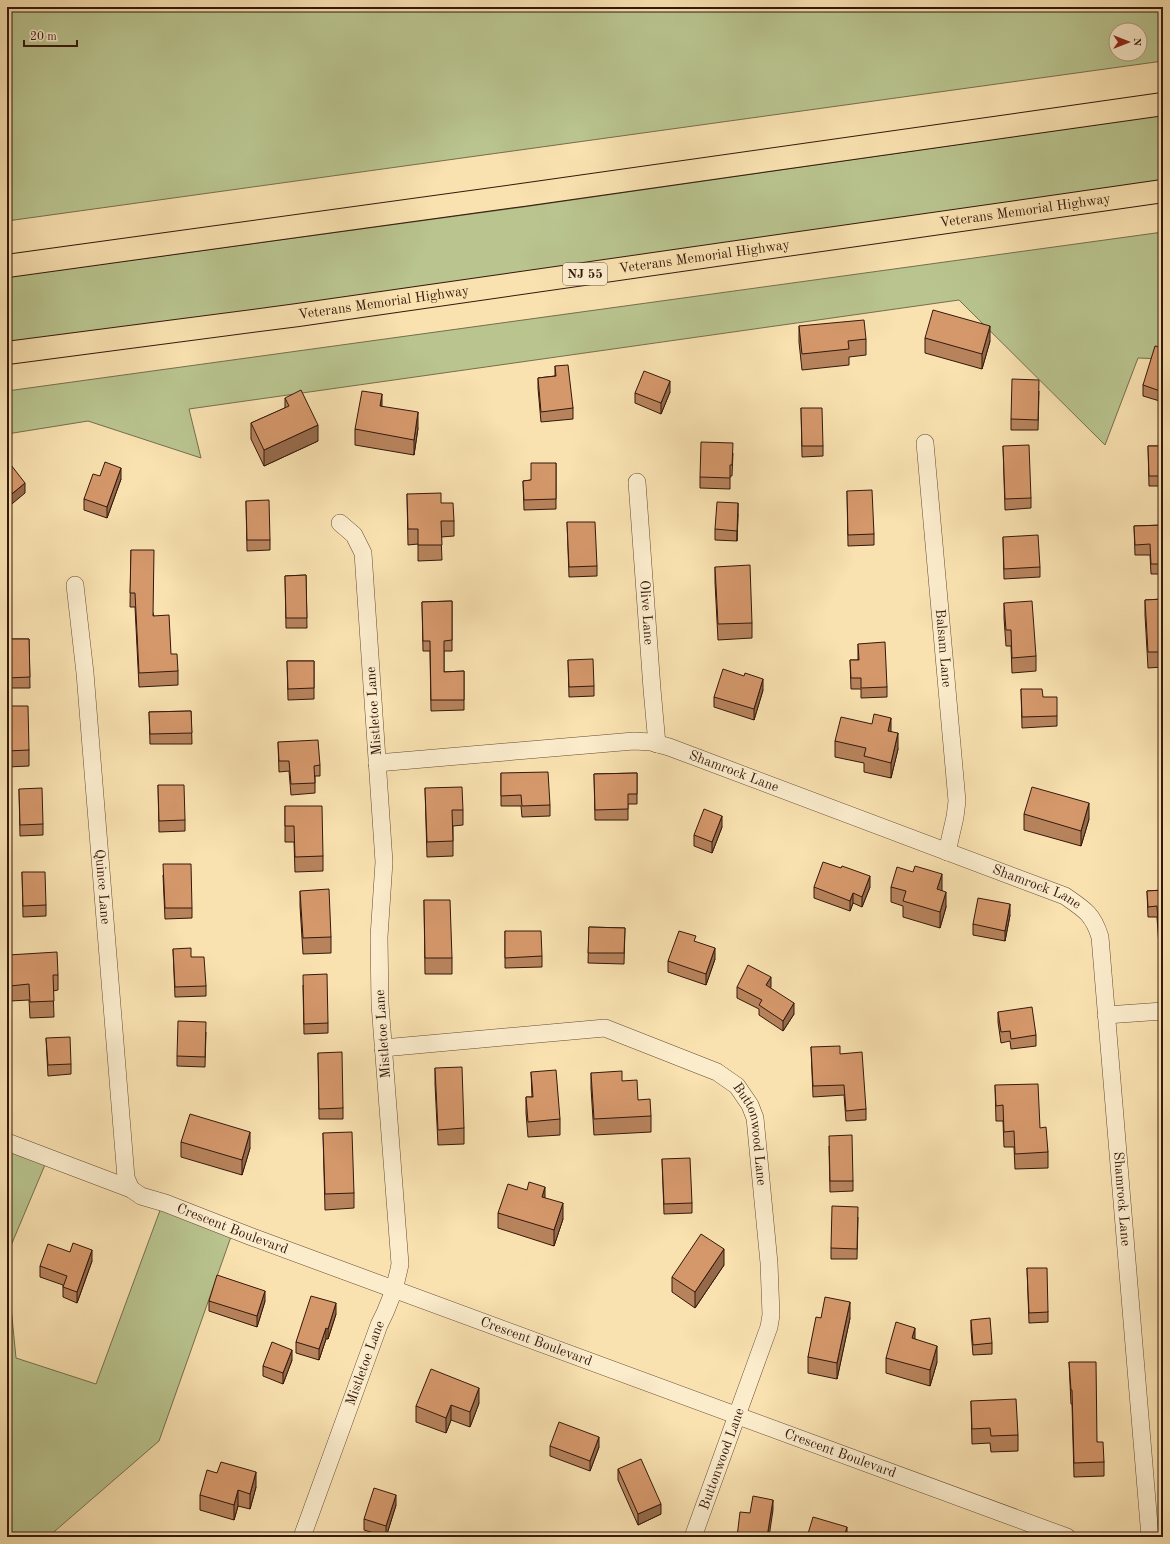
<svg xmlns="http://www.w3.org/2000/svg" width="1170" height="1544" viewBox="0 0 1170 1544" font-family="'Old Standard TT',serif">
<rect width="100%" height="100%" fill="#f9e1b0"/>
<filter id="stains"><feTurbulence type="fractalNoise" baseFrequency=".005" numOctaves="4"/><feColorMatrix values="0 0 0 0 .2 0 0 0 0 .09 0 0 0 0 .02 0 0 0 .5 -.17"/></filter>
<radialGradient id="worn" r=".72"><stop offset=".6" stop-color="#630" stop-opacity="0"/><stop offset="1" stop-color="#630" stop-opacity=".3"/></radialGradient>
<path fill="#b9c48f" stroke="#766e4e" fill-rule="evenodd" d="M7,7H1163V61L7,221ZM1116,30H1140V54H1116Z
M1163,115V180L296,305L7,342V277L523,207Z
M1163,232V359L1138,358L1105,445L959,300L189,409L201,458L88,421L7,434V391Z
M7,1148L47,1160L7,1255Z
M162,1205L233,1231L159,1441L48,1537H7V1266L16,1358L96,1384Z"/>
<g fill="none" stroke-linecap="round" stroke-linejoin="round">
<g stroke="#654a35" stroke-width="18">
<g id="street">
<path id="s1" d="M925,443L957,801L955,817L947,852"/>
<path id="s2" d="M637,482L652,689L657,744"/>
<path id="s3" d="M75,585L85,673L126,1178L131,1189"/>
<path id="s4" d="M377,763L634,741L651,742L669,747L1065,896C1084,909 1093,914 1100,937L1150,1537"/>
<path d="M1106,1015L1163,1011"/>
<path id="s5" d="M383,1048L605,1028L717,1072L737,1086L750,1105L755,1118L769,1263L771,1315L769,1327L693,1537"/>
<path id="s6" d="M7,1142L131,1189L141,1196L165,1203L252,1237L1067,1537"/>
<path id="s7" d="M302,1537L379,1325C389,1306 396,1286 400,1264L380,1004L379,937L384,862L363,553L354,535L340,523"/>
</g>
</g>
<g stroke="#34180c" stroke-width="24">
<g id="highway">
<path d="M7,266L522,195L1163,104"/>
<path id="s8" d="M7,353L298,315L1163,191"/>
</g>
</g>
<use href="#street" stroke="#fbeccc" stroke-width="17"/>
<use href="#highway" stroke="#f9e1b0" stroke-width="22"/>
</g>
<path fill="#b7835c" stroke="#34180c" d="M799,326L866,339V355L849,357V365L802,370L799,342Z
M925,338L990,341L982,369L925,353Z
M1163,348V402L1143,396V385Z
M555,366L573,408V419L541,422L538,388V378L555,376Z
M1039,391L1038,430H1011V419Z
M670,392L661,414L635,403V393Z
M285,398L318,441L264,466L251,439V423L285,408Z
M801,408L823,446V456L802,457Z
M418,428L414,455L355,445V429Z
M1003,446L1031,498V508L1005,510Z
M1148,446H1163V486H1149Z
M733,453L732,476H730V489L700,488V477Z
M556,463V509L524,510L523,481L531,480Z
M100,476L121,479L107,518L84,510V499Z
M847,491L874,534V545L848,546Z
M407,494L441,503L454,521V536L441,537L442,560L418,561V544L408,545Z
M246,501L270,540V550L247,551Z
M738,514L737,541L715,540V529Z
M567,522L597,566V576L569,577Z
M1163,525V584H1161V574H1151L1150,555H1135L1134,526Z
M1003,537L1040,567V577L1004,579Z
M131,550L154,616L178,671V685L139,687L135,607H130Z
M715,567L752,623V638L718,640L715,582Z
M306,575L307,628H286L285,576Z
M1163,599V667L1148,668L1145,615V600Z
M452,601V651H444V672L464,671V710L431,711L430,651H423L422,602Z
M1004,603L1036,656V671L1012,673L1011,646H1006L1004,618Z
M7,639H29L30,688H7Z
M858,644L887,687V697L861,698V689H851L850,660H858Z
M568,660L594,686V696L569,697Z
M287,661H314V699L288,700Z
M1160,687H1163V733H1162Z
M1021,689L1043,697L1057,716V726L1022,728Z
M763,690L754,720L714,707V697Z
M7,706L29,750V766L7,767Z
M191,711L192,744H150L149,712Z
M891,731L898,749L891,778L864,772V763L835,757V741Z
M278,742L320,765V776H315V793L291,795L289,771L279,772Z
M501,773L550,805V816L522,817L521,806H501Z
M637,773V804H628V820H595L594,774Z
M158,785L185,820V831L159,832Z
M425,788L463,810V825L453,826V856L427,857Z
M19,789L43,824V835L20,836Z
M285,806L323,856V871L295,872L294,842H285Z
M1024,814L1089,819L1081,846L1024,830Z
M722,827L712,853L694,846V835Z
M841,868L870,887L862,907L853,903L850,911L814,898V887Z
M22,872L46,905V916L23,917Z
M163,875L192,908V918L165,919Z
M891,887L942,890L946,907L940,928L903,917V906L891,902Z
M1163,890V947H1159L1157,917H1148L1147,891Z
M300,891L331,937V953L303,954L300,906Z
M424,900L452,958V974H425Z
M1010,915L1005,941L973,935V924Z
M589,927L625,928L624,964L588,963Z
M505,931L542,956V967L505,968Z
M173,949L191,957L206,986V996L175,997Z
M8,955L58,975V990L53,991L54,1017L30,1018L29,1000L10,1001L8,971Z
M715,959L706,985L668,972V961Z
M303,985L328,1023V1033L304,1034Z
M737,987H771L770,988L794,1014L783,1031L759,1015V1009L737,998Z
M998,1012L1036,1035V1046L1011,1049L1010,1041L1001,1043L998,1022Z
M206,1032L205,1067L177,1066V1056Z
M46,1038L71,1064V1074L48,1076Z
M811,1047L840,1054L866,1109V1120L846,1121L844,1095L813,1097Z
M318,1053L343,1108V1119H319Z
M435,1068L464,1128V1144L438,1145L435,1084Z
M531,1072L560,1119V1135L528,1137L526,1113V1097H532Z
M591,1073L622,1081L638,1100L651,1116V1132L594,1135L591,1088Z
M995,1085L1040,1128L1048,1152V1168L1015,1169L1014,1147H1004L1003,1121H996Z
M323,1133L354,1193V1208L325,1210Z
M181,1142L250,1148L242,1175L181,1157Z
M829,1146L853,1181V1191L830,1192Z
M662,1159L692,1203V1213L664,1214Z
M545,1198L563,1219L554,1246L498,1228V1213Z
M858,1217L857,1259H831V1248Z
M92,1261L77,1303L63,1297V1285L40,1277V1266Z
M724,1265L695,1308L672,1292V1277Z
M1027,1268L1048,1312V1322L1029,1323Z
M209,1301H265L257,1327L209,1311Z
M336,1314L328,1339H326L319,1360L296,1353V1342Z
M821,1318H850L837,1379L808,1373V1357Z
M971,1320L992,1343V1354L973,1355L971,1330Z
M915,1339L937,1362L930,1386L886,1373V1358Z
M292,1360L283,1384L263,1376V1366Z
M1069,1362L1104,1462V1476L1074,1477L1072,1404H1071Z
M971,1401L1018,1435V1451L991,1452L990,1443L972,1444Z
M479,1403L470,1427L451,1420L446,1433L416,1422V1406Z
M550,1446L599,1447L590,1471L550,1456Z
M618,1469L661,1514L638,1525L618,1480Z
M217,1473L256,1487L250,1509L238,1506L234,1520L200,1510V1495Z
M396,1505L386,1537L364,1530V1519Z"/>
<path fill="#956a4b" stroke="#34180c" d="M990,326V341L982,369V354Z
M670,381V392L661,414V403Z
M382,394V410L380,406Z
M418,412V428L414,455V440Z
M318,425V441L264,466V450Z
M121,468V479L107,518V507Z
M25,483V493L7,508V498Z
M738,503V514L737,541V531Z
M763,679V690L754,720V709Z
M891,718V734L888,731Z
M898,733V749L891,778V763Z
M1089,803V819L1081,846V831Z
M722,816V827L712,853V842Z
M942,874V890L937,905V889Z
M870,876V887L862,907V897Z
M946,892V907L940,928V912Z
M853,893V903L850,911V901Z
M1010,904V915L1005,941V931Z
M715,948V959L706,985V974Z
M771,977V987L766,996V985Z
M794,1003V1014L783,1031V1021Z
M250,1132V1148L242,1175V1160Z
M545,1187V1203L542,1197Z
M563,1203V1219L554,1246V1230Z
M724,1249V1265L695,1308V1292Z
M92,1250V1261L77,1303V1292Z
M265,1291V1301L257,1327V1316Z
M850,1302V1318L837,1379V1363Z
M336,1303V1314L328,1339V1329Z
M326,1328V1339L319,1360V1349Z
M915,1328V1343L912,1338Z
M937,1346V1362L930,1386V1370Z
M292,1350V1360L283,1384V1373Z
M479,1388V1403L470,1427V1412Z
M451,1405V1420L446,1433V1418Z
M599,1437V1447L590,1471V1461Z
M256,1472V1487L250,1509V1494Z
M238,1490V1506L234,1520V1505Z
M396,1495V1505L386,1537V1526Z
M773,1500V1510L769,1537H767Z
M661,1504V1514L638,1525V1514Z
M847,1527V1537H844Z"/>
<path fill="#d5986b" stroke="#34180c" d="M933,310L990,326L982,354L925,338Z
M864,320L866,339L848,341L849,349L802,354L799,326Z
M1155,346L1163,348V392L1143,385Z
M568,365L573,408L541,412L538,378L556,376L555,366Z
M644,371L670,381L661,403L635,393Z
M1012,379L1039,380L1038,420L1011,419Z
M301,390L318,425L264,450L251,423L289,406L285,398Z
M362,391L382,394L380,406L418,412L414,440L355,429Z
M801,408H822L823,446H802Z
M701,442L733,443L732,465H730V478L700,477Z
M1029,445L1031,498L1005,499L1003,446Z
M1148,446H1163V476H1149Z
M105,462L121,468L107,507L84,499L93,474L100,476Z
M531,463H556V499L524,500L523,481L531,480Z
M11,465L25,483L7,498V468Z
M872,490L874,534L848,535L847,491Z
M441,493V503H453L454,521H441L442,545H418V529H408L407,494Z
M269,500L270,540H247L246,501Z
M717,502L738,503L737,531L715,529Z
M567,522H595L597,566L569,567Z
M1163,525V574H1161V564H1151L1150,544L1135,545L1134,526Z
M1038,535L1040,567L1004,569L1003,537Z
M131,550H154L153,616L169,615L171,654H177L178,671L139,673L135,593H130Z
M750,565L752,623L718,624L715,567Z
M306,575L307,618H286L285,576Z
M1163,599V652H1148L1145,600Z
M452,601V640L444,641V672L464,671V700H431L430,641H423L422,602Z
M1032,601L1036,656L1012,658L1011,630H1006L1004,603Z
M7,639H29L30,677L7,678Z
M885,642L887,687L861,688V678H851L850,660H859L858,644Z
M593,659L594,686L569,687L568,660Z
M287,661H314V688L288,689Z
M723,669L744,676L745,673L763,679L754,709L714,697Z
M1160,687H1163V722H1162Z
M1021,689H1042L1043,697H1057V716L1022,717Z
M7,706H28L29,750L7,751Z
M191,711L192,733L150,734L149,712Z
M874,714L891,718L888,731L898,733L891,763L864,756L866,748L835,741L841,717L872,724Z
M318,740L320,765L314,766L315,783L291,784L289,761H279L278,742Z
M548,772L550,805L522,806L521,795L501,796V773Z
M637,773V794H628V809L595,810L594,774Z
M158,785H184L185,820L159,821Z
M462,787L463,810H452L453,841L427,842L425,788Z
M1032,787L1089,803L1081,831L1024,814Z
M42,788L43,824L20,825L19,789Z
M285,806H322L323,856L295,857L294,826H285Z
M704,809L722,816L712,842L694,835Z
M823,862L841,868L842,866L870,876L862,897L853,893L850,901L814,887Z
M163,864H191L192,908H165Z
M915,866L942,874L937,889L946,892L940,912L903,901L906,891L891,887L897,867L913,872Z
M22,872H45L46,905L23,906Z
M329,889L331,937L303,938L300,891Z
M1163,890V937H1159L1157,906L1148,907L1147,891Z
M978,898L1010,904L1005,931L973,924Z
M424,900H450L452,958H425Z
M589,927L625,928L624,953H588Z
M505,931H541L542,956L505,958Z
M679,931L696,936L694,941L715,948L706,974L668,961Z
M191,948V957H204L206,986L175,987L173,949Z
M57,952L58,975H53L54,1001L30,1002L29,984L10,986L8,955Z
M748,965L771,977L766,985L794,1003L783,1021L759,1005L762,1000L737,987Z
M327,974L328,1023L304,1024L303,975Z
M1032,1007L1036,1035L1011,1039L1010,1031L1001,1032L998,1012Z
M178,1021L206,1022L205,1057L177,1056Z
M70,1037L71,1064L48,1065L46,1038Z
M840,1046V1054L862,1052L866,1109L846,1111L844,1085L813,1086L811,1047Z
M342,1052L343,1108L319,1109L318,1053Z
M462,1067L464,1128L438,1130L435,1068Z
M556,1070L560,1119L528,1122L526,1097H533L531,1072Z
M622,1071V1081L637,1080L638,1100L650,1099L651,1116L594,1119L591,1073Z
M1038,1084L1040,1128L1046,1127L1048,1152L1015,1154L1014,1131L1004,1132L1003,1105L996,1106L995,1085Z
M190,1114L250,1132L242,1160L181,1142Z
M352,1132L354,1193L325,1194L323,1133Z
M852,1135L853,1181H830L829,1136Z
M690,1158L692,1203L664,1204L662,1159Z
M529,1182L545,1187L542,1197L563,1203L554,1230L498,1213L508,1184L527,1190Z
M832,1206L858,1207L857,1249L831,1248Z
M701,1234L724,1249L695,1292L672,1277Z
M73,1243L92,1250L77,1292L63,1287L67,1276L40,1266L48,1244L70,1252Z
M1027,1268H1047L1048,1312L1029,1313Z
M217,1275L265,1291L257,1316L209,1301Z
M311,1296L336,1303L328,1329L326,1328L319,1349L296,1342Z
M825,1297L850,1302L837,1363L808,1357L816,1317L821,1318Z
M990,1318L992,1343L973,1345L971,1320Z
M896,1322L915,1328L912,1338L937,1346L930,1370L886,1358Z
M272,1342L292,1350L283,1373L263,1366Z
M1069,1362H1096L1097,1442H1103L1104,1462L1074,1463L1072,1390H1071Z
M431,1369L479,1388L470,1412L451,1405L446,1418L416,1406Z
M1016,1399L1018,1435L991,1436L990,1428L972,1429L971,1401Z
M559,1422L599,1437L590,1461L550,1446Z
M641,1459L661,1504L638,1514L618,1469Z
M221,1462L256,1472L250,1494L238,1490L234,1505L200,1495L207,1470L217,1473Z
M374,1488L396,1495L386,1526L364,1519Z
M753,1496L773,1500L767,1537H737L740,1512L750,1513Z
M813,1517L847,1527L844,1537H807Z"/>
<g text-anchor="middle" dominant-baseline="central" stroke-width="3.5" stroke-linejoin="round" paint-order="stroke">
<rect fill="#fbeccc" stroke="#705846" stroke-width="1" x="563" y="263" width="44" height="22" rx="3"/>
<g font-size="13" font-weight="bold" fill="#34180c">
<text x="585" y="274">NJ 55</text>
</g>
<g font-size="14" fill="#34180c" stroke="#fbeccc">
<text stroke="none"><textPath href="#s8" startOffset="1028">Veterans Memorial Highway</textPath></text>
<text stroke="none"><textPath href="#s8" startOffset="704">Veterans Memorial Highway</textPath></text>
<text stroke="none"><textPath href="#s8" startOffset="380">Veterans Memorial Highway</textPath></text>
<text stroke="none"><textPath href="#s2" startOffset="131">Olive Lane</textPath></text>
<text stroke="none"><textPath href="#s1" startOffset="206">Balsam Lane</textPath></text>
<text transform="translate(374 711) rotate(-94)">Mistletoe Lane</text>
<text stroke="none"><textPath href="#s4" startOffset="363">Shamrock Lane</textPath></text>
<text stroke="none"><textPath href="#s3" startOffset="303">Quince Lane</textPath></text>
<text stroke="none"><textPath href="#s4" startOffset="687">Shamrock Lane</textPath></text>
<text transform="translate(383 1034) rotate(-94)">Mistletoe Lane</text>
<text stroke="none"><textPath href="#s5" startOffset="419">Buttonwood Lane</textPath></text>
<text stroke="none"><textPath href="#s4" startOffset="1035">Shamrock Lane</textPath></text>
<text stroke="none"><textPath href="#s6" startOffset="242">Crescent Boulevard</textPath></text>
<text stroke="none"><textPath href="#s6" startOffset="566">Crescent Boulevard</textPath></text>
<text stroke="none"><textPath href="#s7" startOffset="185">Mistletoe Lane</textPath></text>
<text stroke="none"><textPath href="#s6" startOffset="890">Crescent Boulevard</textPath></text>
<text transform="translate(722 1459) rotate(-70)">Buttonwood Lane</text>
</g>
</g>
<rect width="1170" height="1544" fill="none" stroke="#f9e1b0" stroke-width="24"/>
<rect x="8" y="8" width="1154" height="1528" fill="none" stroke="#34180c" stroke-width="2"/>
<rect x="12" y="12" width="1146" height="1520" fill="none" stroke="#34180c"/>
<g transform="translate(1128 42) rotate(90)"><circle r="19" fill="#fbeccc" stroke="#ab977f"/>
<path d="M0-3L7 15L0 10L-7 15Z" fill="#8f2418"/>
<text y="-6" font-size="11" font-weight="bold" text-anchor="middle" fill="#34180c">N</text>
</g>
<path d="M24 40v6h53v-6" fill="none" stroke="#34180c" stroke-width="2"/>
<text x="30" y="40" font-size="12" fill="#34180c" stroke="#fbeccc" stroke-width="3" paint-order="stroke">20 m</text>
<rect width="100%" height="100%" filter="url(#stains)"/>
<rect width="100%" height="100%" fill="url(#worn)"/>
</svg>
